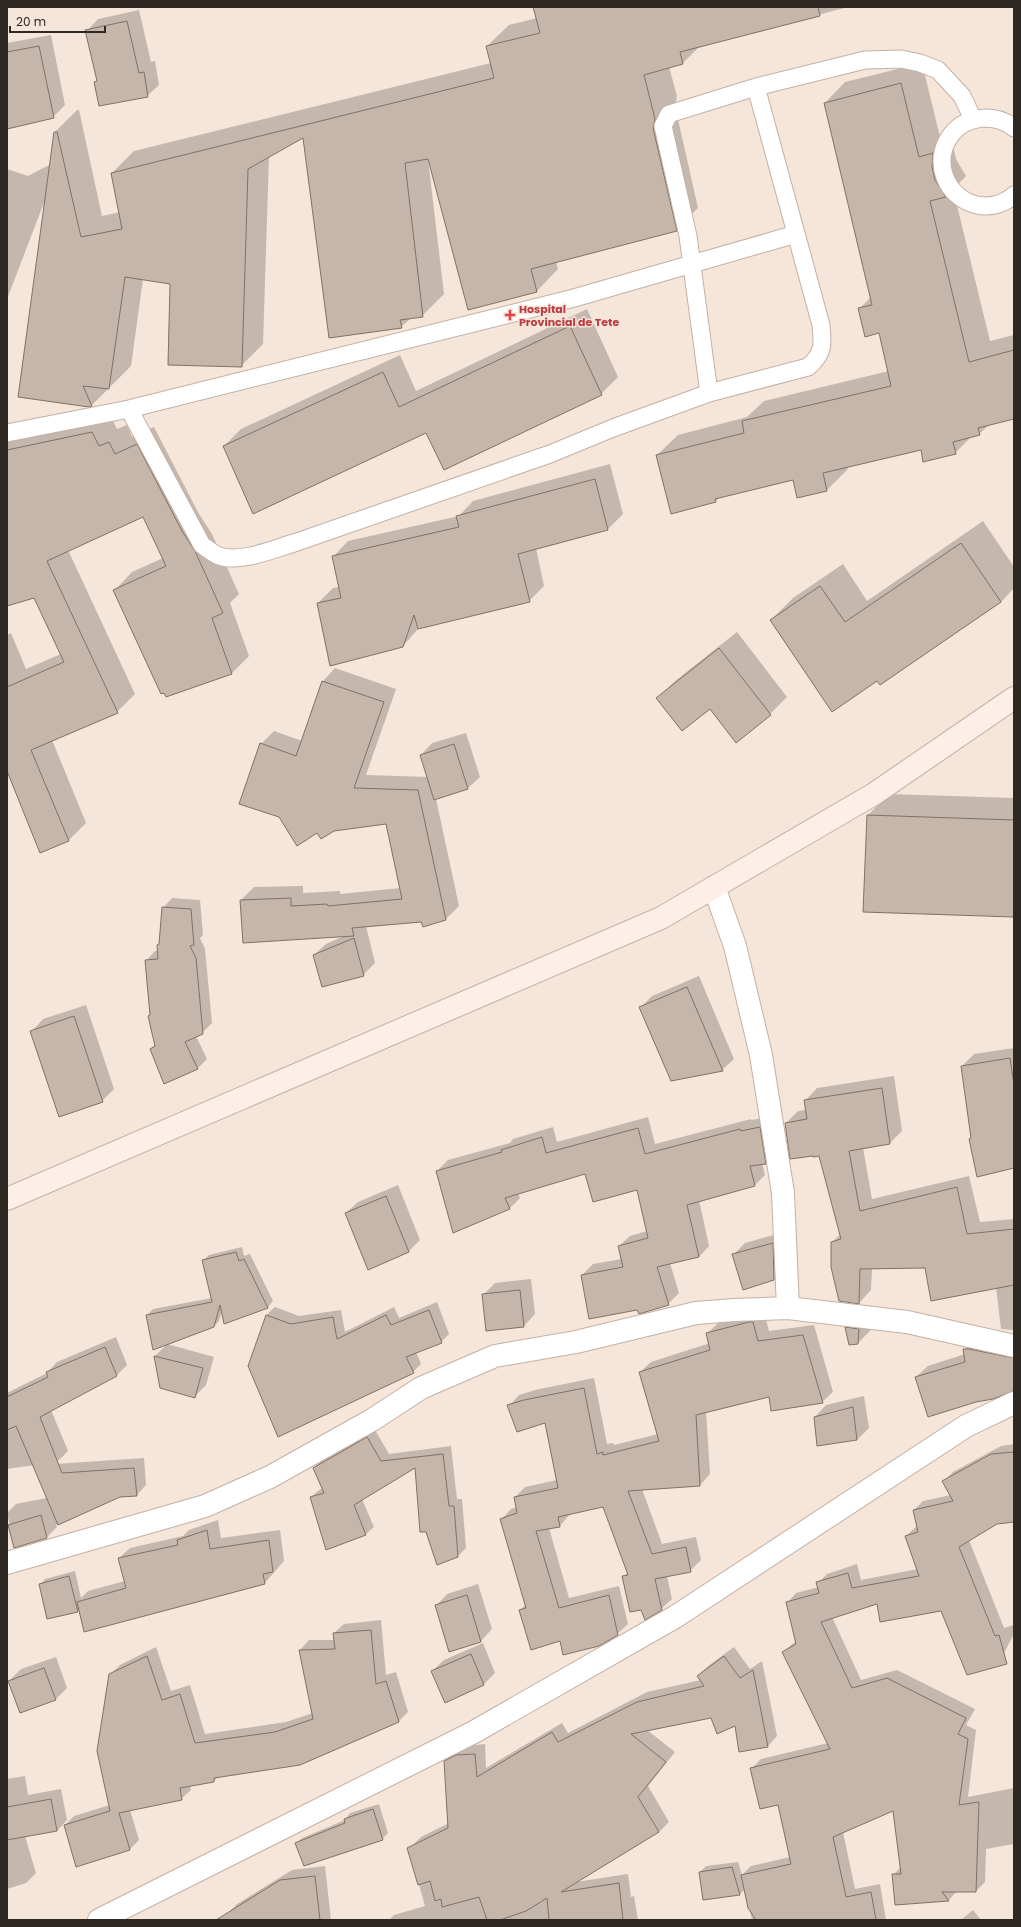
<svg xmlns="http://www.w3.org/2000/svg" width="1021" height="1927" viewBox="0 0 1021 1927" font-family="Poppins,sans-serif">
<rect width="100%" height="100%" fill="#f6e5d9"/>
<path fill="#0003" d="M535,7H848L700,46L682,64L669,67L677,96L675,106L698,208L676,230L556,261L558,269L537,291L428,159L444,294L422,316L411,318L401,327L304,137L269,156L263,344L241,366L171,283L143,279L131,366L92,405L20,396L45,200L7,299V169L28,176L51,164L55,132L77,110H79L102,216L120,212L112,173L134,151L491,63L487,46L509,25L537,18Z
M139,10L151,62L155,61L159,85L147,96L95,82L97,80L87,31L98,19Z
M51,35L65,105L53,117L7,128V43Z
M922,63L940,137L953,133V146L956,159L966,176L953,189L990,341L1014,335V418L989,425L979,434L972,436L955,453L921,448L847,466L848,469L827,490L798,497L794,478L720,496L715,502L657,455L678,435L747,417L764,401L889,371L880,332L859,309L871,297L825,103L845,82Z
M587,309L618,377L601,394L427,431L224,446L241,429L400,355L416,391Z
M110,415L117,429L127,425L132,437L154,427L199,514L212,534L239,594L230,603L249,656L231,674L115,590L132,572L163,558L144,516L68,550L135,694L117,712L52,740L86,823L69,840L7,769V635L11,633L26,669L61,654L35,597L7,605V436Z
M610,464L623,514L608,529L536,548L544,586L529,601L419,628L403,646L318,603L333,588L340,587L333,557L348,541L459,516L473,501Z
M983,521L1014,567V588L1001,602L880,684L877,680L771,620L793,598L843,564L867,601Z
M737,632L787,697L770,714L736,741L710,708L658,698L675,681Z
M335,668L396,689L366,775L428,777L421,755L432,743L466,733L480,777L468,788L436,799L459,906L446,919L423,925L422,921L366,926L375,963L363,975L314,955L326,944L344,936L241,900L254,887L303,886V893L340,891V894L401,888L387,823L261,744L274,731L302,741L323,681Z
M889,794L1014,798V916L868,815Z
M172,898L200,900L203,935L200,938L205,949L212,1023L202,1033L196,1036L207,1059L197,1069L151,1049L156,1044L146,961L155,951H158L163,908Z
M699,976L734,1059L722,1070L641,1007L652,996Z
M86,1005L114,1089L102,1101L32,1031L43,1019Z
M1014,1048V1167L972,1137L962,1066L974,1054Z
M894,1076L902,1131L890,1143L863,1148L872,1199L969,1176L980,1222L1014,1219V1330L1001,1329L996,1287L925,1267L872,1268L871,1290L859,1303L832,1242L841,1234L820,1155L786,1123L798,1111L806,1110L805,1101L817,1088Z
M648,1117L655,1144L751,1119V1120L770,1117L776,1152L762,1163L765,1175L755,1185L699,1200L709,1246L699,1257L670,1263L679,1293L668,1304L638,1309L582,1275L593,1264L622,1259L619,1246L630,1236L647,1231L638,1189L586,1173L518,1193L520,1198L509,1209L437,1171L448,1160L510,1143L513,1139L553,1127L557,1142Z
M398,1185L420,1240L409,1251L369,1268L346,1213L358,1202Z
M784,1232L786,1267L774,1279L733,1255L745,1243Z
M242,1247L244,1256L250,1254L273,1301L268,1307L224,1323L222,1310L219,1321L213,1327L147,1315L153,1309L212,1298L203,1261L209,1255Z
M531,1279L535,1314L524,1326L483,1295L495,1283Z
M437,1302L449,1334L441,1342L416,1352L421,1364L413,1372L266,1315L275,1307L299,1316L341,1310L345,1332L394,1307L399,1318Z
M760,1312H764L769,1331L814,1325L833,1392L822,1402L770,1395L706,1411L710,1474L700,1485L642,1489L662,1544L696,1537L701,1560L690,1571L667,1576L672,1599L661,1609L624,1576L628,1572L604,1506L570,1514L560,1526L549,1528L569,1598L619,1586L628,1624L617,1634L560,1640L520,1610L526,1604L501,1520L511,1509L517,1507L515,1497L525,1487L557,1480L545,1422L509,1406L519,1395L535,1390L594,1378L607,1444L613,1443L614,1445L658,1434L640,1372L651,1362L710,1343L707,1334L718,1323Z
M858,1316L870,1318V1331L858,1343L846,1328Z
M116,1337L127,1365L117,1375L51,1410L68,1451L55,1464L144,1458L146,1485L136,1496H120L56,1525L57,1527L46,1538L15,1547L7,1513L16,1504L47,1498L55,1462L7,1469V1393L47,1373L57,1362Z
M976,1338L1014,1344V1390L976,1401L916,1377L928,1366L965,1354L964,1350Z
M167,1344L214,1357L206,1385L194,1397L161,1387L155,1356Z
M864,1396L869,1428L857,1440L815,1417L826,1405Z
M375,1430L389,1454L451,1446L457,1499H462L466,1548L458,1556L416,1466L362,1499L374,1527L366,1534L327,1549L311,1497L319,1490L323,1488L314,1468L322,1460Z
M1014,1444V1521L997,1523L969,1540L1004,1628L1014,1625V1634L1002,1657L942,1610L878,1603L832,1617L861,1680L897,1670L975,1709L966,1725L976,1730L968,1797L1014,1788V1844L986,1849L985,1882L976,1891H957L949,1900L895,1904L893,1875L901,1867L894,1809L843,1832L855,1889L880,1884L886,1920H752L745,1889L740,1894L700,1872L706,1866L738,1862L742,1875L751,1866L790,1857L778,1804L752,1768L761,1759L828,1743L783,1652L796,1641L787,1603L796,1593L819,1587L818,1583L827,1574L857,1564L861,1580L918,1569L906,1536L917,1526L914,1510L923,1501L951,1495L944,1481L953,1472L1001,1446Z
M218,1520L221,1538L280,1530L284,1561L264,1584L79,1609L77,1611L40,1585L45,1579L75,1571L81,1598L88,1591L125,1581L119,1558L130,1548L183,1536L189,1530Z
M478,1584L492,1629L481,1641L450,1650L436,1606L447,1594Z
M381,1620L386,1675L396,1672L408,1712L398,1722L219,1776L214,1781L190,1786L191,1790L181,1799L130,1810L139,1840L130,1849L65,1825L74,1816L110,1805V1675L120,1665L156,1647L171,1691L190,1685L205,1734L286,1722L313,1713L300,1650L309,1640H335L334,1633L344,1624Z
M483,1643L495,1673L483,1685L432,1671L444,1660Z
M734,1647L750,1669L762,1661L777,1736L768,1746L736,1725L712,1716L647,1730L675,1752L648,1786L669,1822L659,1832L576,1882L628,1874L631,1897L634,1896L638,1920H389L394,1915L425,1906L411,1856V1847L421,1837L449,1823L445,1761L455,1751L467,1746L485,1744L486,1768L562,1723L568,1733L647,1692L701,1680L698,1676L708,1666Z
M56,1657L67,1688L55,1700L9,1681L21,1669Z
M25,1776L28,1795L61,1789L67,1820L57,1831L25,1836L36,1873L26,1883L7,1889V1779Z
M379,1804L388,1833L382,1839L296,1843L302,1838L345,1820L350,1813Z
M325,1866L331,1920H231L227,1914L237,1904L292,1870Z
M973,1910L981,1920H961Z"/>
<path fill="#c6b5a9" stroke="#807166" d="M533,7H818L820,16L680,52L683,64L644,75L655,119L653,128L677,231L531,269L537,292L468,310L428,159L405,163L423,317L400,320L402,328L329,338L303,138L248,169L242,367L168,365L170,284L125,277L109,389L83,386L92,406L89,407L18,397L54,132H57L81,237L122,229L111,173L494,78L486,46L540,33Z
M127,21L139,73L144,72L148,97L99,106L94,82L97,81L85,30Z
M39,46L54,118L7,129V52Z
M901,83L919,157L933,153L932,167L935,180L946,197L930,201L969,362L1014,350V419L978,428L980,435L953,442L956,454L923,462L921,450L823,473L827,491L797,498L793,480L715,499L716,502L671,514L656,455L744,433L742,421L891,386L879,333L865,337L858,308L872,305L824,103Z
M570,326L602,395L444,470L426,433L253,514L223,446L383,372L399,407Z
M92,432L99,446L109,442L115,454L137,444L182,531L195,551L223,613L212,618L232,674L166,697L164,693L161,694L113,590L166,566L143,517L47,561L118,713L31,750L69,841L40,853L7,771V687L64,662L34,598L7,606V450Z
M595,479L608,530L518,554L530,602L418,629L414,615L403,647L330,666L317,603L341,598L332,556L459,527L456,516Z
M961,543L1001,602L880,685L877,681L832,712L770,620L820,586L845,622Z
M719,648L771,715L736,743L710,709L682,731L656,698Z
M322,681L384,702L354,788L418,790L446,920L423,927L421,922L352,928L354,936L243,943L240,900L291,898V906L327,904L328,906L402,899L386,824L334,831L321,839L317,833L297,846L279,817L239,804L260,743L296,756Z
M454,744L468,789L434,800L420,755Z
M867,815L1014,820V917L863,912Z
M162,907L191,909L194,945L190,946L196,958L203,1034L185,1042L198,1069L164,1084L150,1049L155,1046L148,1016L150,1015L145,960L158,959L157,945L159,944Z
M354,938L364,976L322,987L313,955Z
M687,987L723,1071L671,1081L639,1007Z
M74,1016L103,1102L59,1117L30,1031Z
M1010,1058L1014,1085V1168L977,1177L969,1139L971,1138L961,1066Z
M882,1088L890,1144L849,1151L860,1211L957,1187L967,1234L1014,1229V1285L931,1301L925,1268L860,1269L859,1304L839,1301L831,1267V1242L841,1239L819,1156L813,1157V1156L790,1159L785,1123L807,1119L804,1100Z
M760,1127L766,1164L750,1166L755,1186L687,1205L699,1257L657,1267L669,1305L639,1314L637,1310L589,1319L581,1275L623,1267L618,1246L648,1238L637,1190L593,1202L585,1174L505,1198L510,1209L453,1233L436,1171L502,1152L501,1150L542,1137L546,1153L638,1128L645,1154L740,1129L741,1131Z
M386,1196L409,1252L368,1270L345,1213Z
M773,1243L774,1280L743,1290L732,1254Z
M236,1252L239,1261L244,1259L268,1308L224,1324L220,1305L214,1327L153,1350L146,1315L212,1302L202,1260Z
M520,1290L524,1327L486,1331L482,1294Z
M429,1310L442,1343L406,1357L414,1373L278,1437L248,1366L266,1315L291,1324L333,1317L337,1339L386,1315L391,1325Z
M749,1322H753L758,1341L803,1335L823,1403L771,1411L769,1397L696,1415L700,1486L628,1491L652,1554L686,1547L691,1572L655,1579L662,1610L645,1620L641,1610L630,1612L622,1576L628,1575L603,1507L558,1517L560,1527L536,1531L559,1608L609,1595L618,1635L599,1646L563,1655L560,1641L531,1650L519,1610L526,1608L500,1519L517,1513L514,1497L558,1488L545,1423L517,1432L507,1405L524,1400L584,1388L597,1454L603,1452V1455L659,1441L639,1372L710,1350L706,1333Z
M845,1327L859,1329L858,1344L849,1345Z
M105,1347L117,1376L40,1417L62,1473L134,1468L137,1496L120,1497L58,1525L16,1426L7,1430V1397L48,1377L46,1372Z
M963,1349H969L1014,1358V1391L993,1399L976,1402L928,1417L915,1377L965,1362Z
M154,1356L203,1368L195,1398L160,1388Z
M853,1407L857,1440L817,1446L814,1417Z
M367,1437L381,1461L443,1454L449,1506H454L458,1557L437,1565L426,1532H420L415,1468L354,1505L366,1535L326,1550L310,1497L324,1493L313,1468Z
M1014,1452V1522L997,1524L959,1547L995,1636L999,1635L1007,1664L967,1675L941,1611L880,1622L877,1604L821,1622L852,1688L887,1678L966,1718L958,1734L968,1739L959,1805L979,1802L976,1892H942L949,1901L895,1905L892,1874H901L893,1811L833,1837L846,1897L871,1892L876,1920H756L748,1908L741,1875L791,1864L778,1805L760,1809L750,1768L830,1749L782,1652L796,1644L786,1602L819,1593L816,1582L848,1573L852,1588L919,1576L905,1536L918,1532L913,1510L953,1501L942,1481L991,1454Z
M41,1515L47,1538L14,1548L8,1525Z
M207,1530L210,1549L269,1540L273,1572L263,1574L265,1584L84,1632L77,1602L126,1588L118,1558L178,1545L177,1540Z
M69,1576L78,1612L47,1619L39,1584Z
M467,1595L481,1642L449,1652L435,1605Z
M371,1630L376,1684L386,1681L399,1722L300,1765L214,1778V1782L180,1788L182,1800L119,1813L130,1850L76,1867L64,1825L110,1811L97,1751L109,1674L147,1656L162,1700L180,1694L195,1743L275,1732L313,1719L299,1650L335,1649L333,1633Z
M471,1654L484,1685L445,1703L431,1671Z
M724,1656L740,1678L753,1670L768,1747L739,1752L735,1726L717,1734L711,1718L631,1734L666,1762L638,1797L659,1832L561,1892L619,1883L623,1920H549L547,1898L526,1911L500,1920H487L479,1897L442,1907L441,1899L435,1901L430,1881L418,1885L407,1848L448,1828L444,1761L456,1755L475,1754L477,1777L552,1732L558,1742L637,1702L704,1686L697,1676Z
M44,1668L56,1700L20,1713L8,1681Z
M51,1799L57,1831L7,1840V1807Z
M373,1809L383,1840L304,1866L295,1843L345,1823L344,1819Z
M732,1867L740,1895L703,1900L699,1872Z
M315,1876L320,1920H216L280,1880Z"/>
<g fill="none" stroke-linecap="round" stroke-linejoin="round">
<g stroke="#c2b1a6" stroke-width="19">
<path id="lane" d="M1014,128C996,113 966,115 951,135C931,161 946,198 977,205C990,208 1004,204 1014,195
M709,393L688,236L663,126L669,114L756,87L865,60L901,59L920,63L938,70L962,96L973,119
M129,409L202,545C207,548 212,553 217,555C238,565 276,548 297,542L550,454L613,428L709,393L808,367C824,353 823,345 821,325L756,87
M7,433L129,409L574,298L796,234"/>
</g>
<g stroke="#c2b1a6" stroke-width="24">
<path id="street" d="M714,887L735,946L761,1055L783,1193L788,1308
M7,1563L205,1506L270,1477L372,1420L421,1388L495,1356L576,1342L696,1313L734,1310L788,1308L907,1322L1014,1346
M99,1920L474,1732L675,1617L966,1426L1014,1403"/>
</g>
<g stroke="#c2b1a6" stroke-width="24">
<path id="secondary" d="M7,1199L661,918L874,794L1014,698"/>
</g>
<use href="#lane" stroke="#fff" stroke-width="17"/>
<use href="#street" stroke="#fff" stroke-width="22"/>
<use href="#secondary" stroke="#feeee8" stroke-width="22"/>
</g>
<path fill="#e0444e" stroke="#f6e5d9" stroke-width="1.5" d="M508 309h4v4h4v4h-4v4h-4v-4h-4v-4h4z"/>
<g text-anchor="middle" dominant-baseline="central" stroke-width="3" stroke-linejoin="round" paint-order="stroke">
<g font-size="11" font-weight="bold" fill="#be3a42" stroke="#f6e5d9" text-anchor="start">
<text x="519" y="309">Hospital<tspan x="519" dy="13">Provincial de Tete</tspan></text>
</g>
</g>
<rect width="1021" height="1927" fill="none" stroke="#2e2823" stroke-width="16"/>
<path d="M10 26v6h95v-6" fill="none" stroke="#2e2823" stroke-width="2"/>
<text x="16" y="26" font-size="12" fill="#2e2823" stroke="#f6e5d9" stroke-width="3" paint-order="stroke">20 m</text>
</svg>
